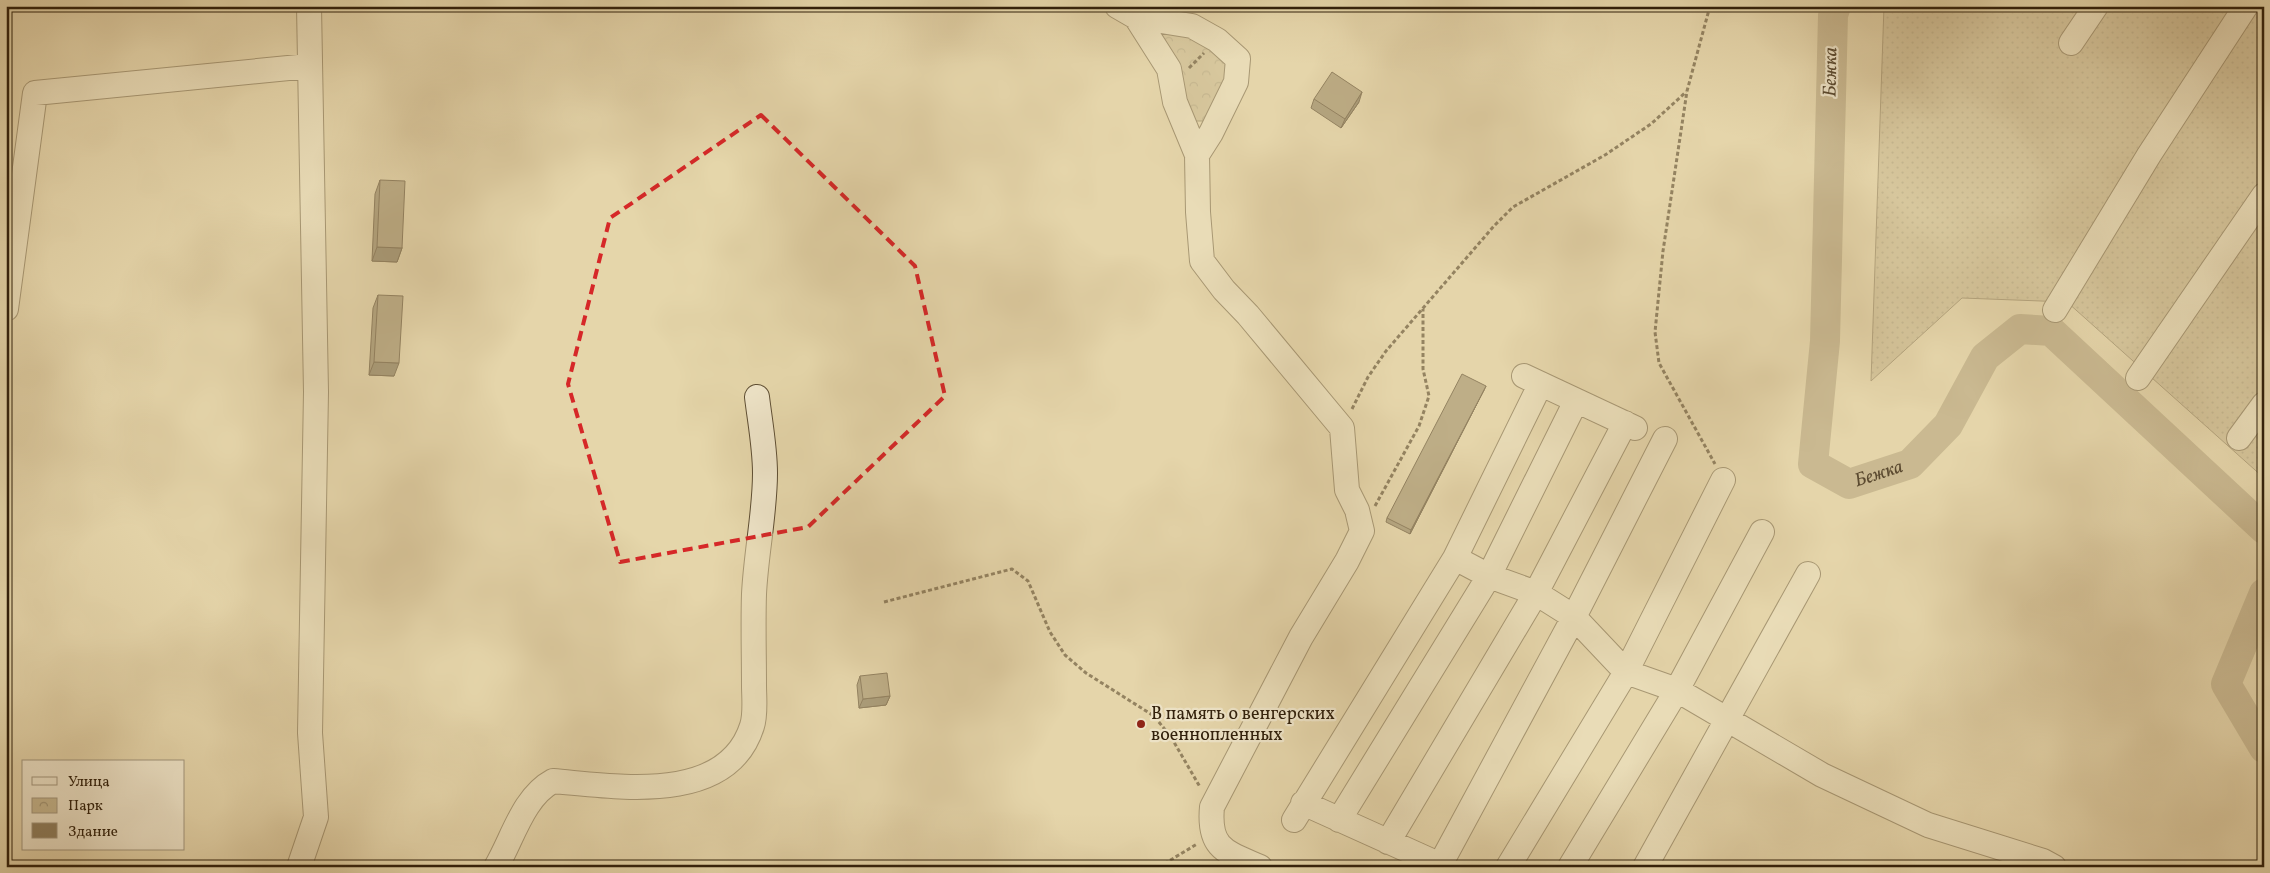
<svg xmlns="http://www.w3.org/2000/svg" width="2270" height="873" viewBox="0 0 2270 873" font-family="Vollkorn,serif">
<defs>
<pattern id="grass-dots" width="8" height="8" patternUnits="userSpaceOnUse" patternTransform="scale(1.25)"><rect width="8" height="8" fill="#c6b78f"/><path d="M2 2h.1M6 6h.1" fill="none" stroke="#a19473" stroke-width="1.8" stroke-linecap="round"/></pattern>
<pattern id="park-crowns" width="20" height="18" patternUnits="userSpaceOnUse" patternTransform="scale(1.25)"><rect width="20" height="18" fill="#c6b78f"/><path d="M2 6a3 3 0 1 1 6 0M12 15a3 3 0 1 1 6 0" fill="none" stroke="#a19473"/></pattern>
</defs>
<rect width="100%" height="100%" fill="#e5d6aa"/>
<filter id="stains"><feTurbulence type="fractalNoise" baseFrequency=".004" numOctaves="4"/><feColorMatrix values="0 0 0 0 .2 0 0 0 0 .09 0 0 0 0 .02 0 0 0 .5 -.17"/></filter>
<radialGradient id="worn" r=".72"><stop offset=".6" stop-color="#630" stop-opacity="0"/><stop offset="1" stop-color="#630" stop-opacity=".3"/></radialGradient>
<path fill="url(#grass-dots)" stroke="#7c6c4d" d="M1884,6H2264V478L2067,302L1962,298L1871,381Z"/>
<path fill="url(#park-crowns)" stroke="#7c6c4d" d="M1165,25C1188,36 1233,48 1226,81C1224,94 1217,108 1212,121H1196L1186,112L1153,37Z"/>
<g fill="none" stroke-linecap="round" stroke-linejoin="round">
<g stroke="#a89874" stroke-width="30">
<path id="s1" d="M1836,6L1833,15L1825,341L1813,464L1849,484L1910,464L1948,425L1985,357L2020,329L2051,331L2264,529"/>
<path d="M2264,593L2226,684L2264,748"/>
</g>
<g stroke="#5e4e33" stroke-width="26">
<path id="minor" d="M1117,6L1136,17L1192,26L1217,40L1238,59L1236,82L1211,133L1197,155L1198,212L1202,261L1224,290L1248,315L1342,428L1347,490L1357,510L1362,531L1347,561L1301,637L1212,807C1208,849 1226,852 1260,867
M1136,17L1169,69L1175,102L1197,155
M2071,43L2096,6
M6,309L35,93L309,66
M2055,310L2149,155L2246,6
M1524,376L1635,428
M2138,378L2264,195
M2239,438L2264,404
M1455,558L1489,576L1536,593L1574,617L1626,672L1677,690L1822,775L1928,825L2043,861L2054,867
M1303,803L1445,867
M1294,820L1455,558L1540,385
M1339,820L1489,576L1576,401
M1388,842L1536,593L1625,423
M1440,865L1574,617L1665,439
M299,867L316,817L310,733L316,392L309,6
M496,867C513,838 523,797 553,781C615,786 727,806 752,726C756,714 754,698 754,685C754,655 753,624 754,594C756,553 765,513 765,473C765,448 760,422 757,397
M1508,867L1626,672L1723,480
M1570,867L1677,690L1762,532
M1645,867L1808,574"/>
</g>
<path stroke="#31200b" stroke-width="3" stroke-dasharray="4 2.5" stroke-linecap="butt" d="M1710,6L1687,91L1663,251L1655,332L1659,363L1715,464
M1189,68L1204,53
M1352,409L1368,377L1386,351L1494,226L1513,207L1605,155L1651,124L1686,92
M1375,506L1419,426L1429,396L1423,369V309
M884,602L1012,569L1028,581L1050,632L1065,655L1086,673L1154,716L1171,737L1200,787
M1159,867L1197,844"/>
<use href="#minor" stroke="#eee4c8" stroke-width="24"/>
</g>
<path fill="#7b6d51" stroke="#31200b" d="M1314,99L1359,102L1341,128L1311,108Z
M380,180L402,248L397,262L372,261L375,194Z
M378,295L394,376L369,375L373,308Z
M1484,390L1410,534L1386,522L1387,518Z
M860,676L890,696L886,705L859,708L857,685Z"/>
<path fill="#645942" stroke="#31200b" d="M1362,92L1359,102L1341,128L1345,119Z
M377,247L402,248L397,262L372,261Z
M374,362L399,363L394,376L369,375Z
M1486,386L1484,390L1410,534L1411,530Z
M890,696L886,705L859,708L863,699Z"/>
<path fill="#8f7f5e" stroke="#31200b" d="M1332,72L1362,92L1345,119L1314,99Z
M380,180L405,181L402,248L377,247Z
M378,295L403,296L399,363L374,362Z
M1462,374L1486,386L1411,530L1387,518Z
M887,673L890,696L863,699L860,676Z"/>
<path d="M0 0H2270V873H0ZM761,115L915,266L945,396L808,527L620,562L568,384L610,218Z" fill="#e5d6aa" fill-opacity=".55" fill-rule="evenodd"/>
<path fill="none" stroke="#d62828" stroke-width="4" stroke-dasharray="10 6" stroke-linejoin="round" d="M761,115L915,266L945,396L808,527L620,562L568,384L610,218Z"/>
<circle fill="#8f2418" stroke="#eee4c8" stroke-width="2" cx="1141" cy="724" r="5"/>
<g text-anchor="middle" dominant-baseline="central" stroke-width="4.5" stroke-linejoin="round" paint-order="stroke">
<g font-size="18" fill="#31200b" stroke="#eee4c8" text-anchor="start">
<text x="1151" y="714">В память о венгерских<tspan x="1151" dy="21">военнопленных</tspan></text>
</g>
<g font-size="19" font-style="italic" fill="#5b4a30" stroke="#eee4c8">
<text transform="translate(1831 72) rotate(-89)">Бежка</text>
<text stroke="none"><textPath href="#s1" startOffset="532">Бежка</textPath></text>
</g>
</g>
<rect width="2270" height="873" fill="none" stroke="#e5d6aa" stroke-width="25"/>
<rect x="8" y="8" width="2255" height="858" fill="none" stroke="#31200b" stroke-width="2.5"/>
<rect x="12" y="12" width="2245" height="848" fill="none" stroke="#31200b"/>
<rect x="22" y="760" width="162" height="90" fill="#eee4c8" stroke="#a2967c"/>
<rect x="32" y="777" width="25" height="8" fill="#eee4c8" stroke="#a2967c"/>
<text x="68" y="786" font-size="15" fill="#31200b">Улица</text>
<rect x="32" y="798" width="25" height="15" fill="url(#park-crowns)" stroke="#a2967c"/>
<text x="68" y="810" font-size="15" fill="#31200b">Парк</text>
<rect x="32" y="823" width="25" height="15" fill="#8f7f5e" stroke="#a2967c"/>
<text x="68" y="836" font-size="15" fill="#31200b">Здание</text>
<rect width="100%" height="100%" filter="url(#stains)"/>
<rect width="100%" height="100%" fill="url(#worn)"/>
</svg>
